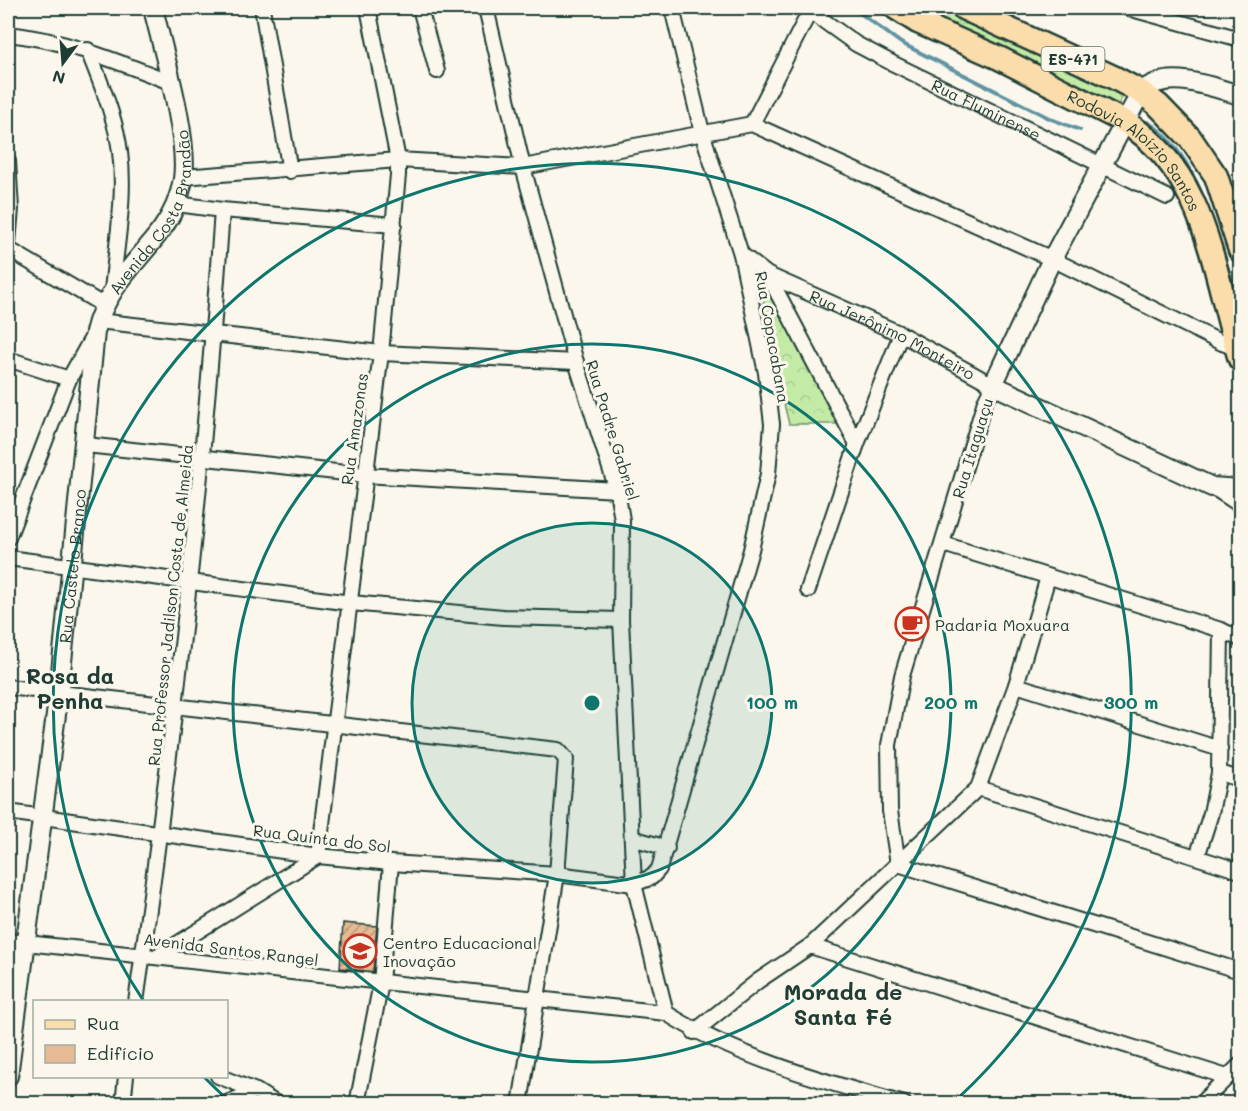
<svg xmlns="http://www.w3.org/2000/svg" width="1248" height="1111" viewBox="0 0 1248 1111" font-family="Mali,sans-serif">
<defs>
<pattern id="grass-tufts" width="24" height="20" patternUnits="userSpaceOnUse" patternTransform="scale(1.5)"><rect width="24" height="20" fill="#c3eba6"/><path d="M3 7l-1-3M5 7V3M7 7l1-3M15 17l-1-3M17 17v-4M19 17l1-3" fill="none" stroke="#a7ca90"/></pattern>
<pattern id="park-crowns" width="20" height="18" patternUnits="userSpaceOnUse" patternTransform="scale(1.5)"><rect width="20" height="18" fill="#c3eba6"/><path d="M2 6a3 3 0 1 1 6 0M12 15a3 3 0 1 1 6 0" fill="none" stroke="#a7ca90"/></pattern>
<pattern id="building-hatch" width="6" height="6" patternUnits="userSpaceOnUse" patternTransform="scale(1.5)"><rect width="6" height="6" fill="#e5ba95"/><path d="M-1 1l2-2M0 6l6-6M5 7l2-2" fill="none" stroke="#b9987a"/></pattern>
</defs>
<rect width="100%" height="100%" fill="#fbf7ec"/>
<filter id="ink" filterUnits="userSpaceOnUse"><feTurbulence type="fractalNoise" baseFrequency=".0167" numOctaves="2"/><feDisplacementMap in="SourceGraphic" scale="12" xChannelSelector="R" yChannelSelector="G"/><feConvolveMatrix kernelMatrix="1 2 1 2 8 2 1 2 1" color-interpolation-filters="sRGB"/></filter>
<g filter="url(#ink)">
<path fill="url(#grass-tufts)" stroke="#71946d" stroke-width="1.5" d="M907,8H938L1123,95L1117,109Z"/>
<path fill="url(#park-crowns)" stroke="#71946d" stroke-width="1.5" d="M769,291L841,424H789L762,317V305Z"/>
<g fill="none" stroke-linecap="round" stroke-linejoin="round">
<path stroke="#6093a4" stroke-width="4" d="M853,8L901,43L1051,119L1080,130
M1147,122C1177,139 1200,184 1210,216
M1222,251L1240,305"/>
</g>
<path fill="url(#building-hatch)" stroke="#1f3d34" stroke-width="1.5" d="M343,923L377,926L373,972L340,968Z"/>
<g fill="none" stroke-linecap="round" stroke-linejoin="round">
<g stroke="#1f3d34" stroke-width="18">
<g id="minor">
<path d="M262,8L290,171"/>
<path d="M420,8L437,71"/>
<path d="M486,8L523,167L576,362L617,490L622,520L621,620L634,884L666,1013"/>
<path id="s1" d="M808,8L810,11L856,44L892,63L1167,197"/>
<path d="M1128,8L1240,39"/>
<path d="M8,34C66,40 116,61 170,82"/>
<path d="M88,50C100,82 116,118 120,152C126,197 116,246 112,291"/>
<path d="M752,124L810,11"/>
<path d="M8,161L11,209L8,243"/>
<path d="M183,177L398,160L523,167L752,124L1052,259L1222,343L1236,347"/>
<path d="M177,204L222,210L394,225"/>
<path d="M8,249L103,305"/>
<path id="s2" d="M741,254L768,275L901,334L993,385L985,401L902,676L889,745L890,811L898,864L1240,971"/>
<path d="M768,275L857,444"/>
<path d="M98,321L381,353L576,362"/>
<path d="M8,359L69,379"/>
<path d="M86,445L364,475L617,490"/>
<path d="M1214,488L1240,505"/>
<path d="M8,538L69,379L93,336"/>
<path d="M943,544L1221,630L1240,639"/>
<path d="M8,558L351,603L503,617L621,620"/>
<path d="M808,590L857,444L901,334"/>
<path d="M1016,685L1220,749"/>
<path d="M8,687L558,750L566,759L557,874L520,1104"/>
<path d="M1219,773L1240,779"/>
<path d="M978,788L1240,871"/>
<path d="M8,812L318,856L391,863L557,874L634,884L652,877L659,869L751,550L768,474L772,424L766,373L741,254L702,132L672,8"/>
<path d="M632,838L667,848"/>
<path d="M1197,857L1211,813L1219,773L1221,630"/>
<path d="M8,941L666,1013C737,1058 823,1081 904,1104"/>
<path d="M810,946L1227,1077"/>
<path d="M158,956L318,856L381,353L398,175V160L368,8"/>
<path d="M136,1002C174,738 204,476 222,210"/>
<path d="M694,1032L758,981L810,946L978,788L1016,685L1048,577"/>
<path d="M218,1076L256,1091L277,1104"/>
<path d="M123,1104L126,1076"/>
<path d="M224,1104L256,1091"/>
<path d="M357,1104L381,983L391,863"/>
<path d="M1200,1104L1240,1065"/>
</g>
</g>
<g stroke="#1f3d34" stroke-width="22">
<g id="tertiary">
<path d="M1240,95C1210,87 1168,68 1141,92L1052,259L993,385L1212,487L1240,489"/>
<path id="s3" d="M8,1076L59,692L95,332C105,289 137,263 162,229C173,214 180,197 183,179C189,137 163,51 153,8"/>
</g>
</g>
<g stroke="#1f3d34" stroke-width="27">
<g id="primary">
<path id="s4" d="M896,8L918,22L999,58L1125,122C1208,173 1213,275 1240,359"/>
<path d="M963,8L1113,77L1141,92L1158,105L1190,138L1216,176L1240,250"/>
</g>
</g>
<use href="#minor" stroke="#fbf7ec" stroke-width="14"/>
<use href="#tertiary" stroke="#fbf7ec" stroke-width="18"/>
<use href="#primary" stroke="#fbddab" stroke-width="22"/>
</g>
</g>
<circle cx="592" cy="703" r="180" fill="#0f766e" fill-opacity=".12"/>
<g fill="none" stroke="#0f766e" stroke-width="3">
<circle cx="592" cy="703" r="180"/>
<circle cx="592" cy="703" r="359"/>
<path d="M228 1100A539 539 0 0 1 204 1077M143 1000A539 539 0 1 1 956 1100"/>
</g>
<defs>
<g id="cafe-ring" transform="scale(1.725)"><circle r="9.5" fill="#fbf7ec" stroke="#c8321e" stroke-width="1.5"/><path d="M-5.5-4.5H6V0H3Q3 3.5 0 3.5H-2.5Q-5.5 3.5-5.5 0ZM3-3.2v2h1.7v-2ZM-6 4.5H4V6H-6Z" fill="#c8321e"/></g>
<g id="school-ring" transform="scale(1.725)"><circle r="9.5" fill="#fbf7ec" stroke="#c8321e" stroke-width="1.5"/><path d="M0-5L7-2L0 1L-7-2ZM-4 1L0 2.5L4 1V4Q0 6-4 4Z" fill="#c8321e"/></g>
</defs>
<g fill-rule="evenodd">
<use href="#cafe-ring" x="912" y="624"/>
<use href="#school-ring" x="360" y="951"/>
</g>
<g text-anchor="middle" dominant-baseline="central" stroke-width="6" stroke-linejoin="round" paint-order="stroke">
<rect fill="#fbf7ec" stroke="#61756b" stroke-width="1.5" x="1041.5" y="47" width="63" height="24" rx="4.5"/>
<g font-size="15" font-weight="bold" fill="#1f3d34">
<text x="1073" y="59">ES-471</text>
</g>
<g font-size="16" fill="#1f3d34" stroke="#fbf7ec">
<text stroke="none"><textPath href="#s1" startOffset="206">Rua Fluminense</textPath></text>
<text stroke="none"><textPath href="#s4" startOffset="282">Rodovia Aloízio Santos</textPath></text>
<text stroke="none"><textPath href="#s3" startOffset="885">Avenida Costa Brandão</textPath></text>
<text stroke="none"><textPath href="#s2" startOffset="172">Rua Jerônimo Monteiro</textPath></text>
<text transform="translate(773 337) rotate(80)">Rua Copacabana</text>
<text transform="translate(354 429) rotate(-82)">Rua Amazonas</text>
<text transform="translate(613 430) rotate(73)">Rua Padre Gabriel</text>
<text transform="translate(972 448) rotate(-73)">Rua Itaguaçu</text>
<text stroke="none"><textPath href="#s3" startOffset="514">Rua Castelo Branco</textPath></text>
<text transform="translate(170 605) rotate(-84)">Rua Professor Jadilson Costa de Almeida</text>
<text transform="translate(322 838) rotate(7)">Rua Quinta do Sol</text>
<text transform="translate(231 949) rotate(7)">Avenida Santos Rangel</text>
</g>
<g font-size="16" fill="#1f3d34" stroke="#fbf7ec" text-anchor="start">
<text x="935" y="624">Padaria Moxuara</text>
<text x="383" y="942">Centro Educacional<tspan x="383" dy="18">Inovação</tspan></text>
</g>
<g font-size="22" font-weight="bold" fill="#1f3d34" stroke="#fbf7ec">
<text x="70" y="675">Rosa da<tspan x="70" dy="25">Penha</tspan></text>
<text x="843" y="991">Morada de<tspan x="843" dy="25">Santa Fé</tspan></text>
</g>
</g>
<circle cx="592" cy="703" r="9" fill="#0f766e" stroke="#fbf7ec" stroke-width="3"/>
<g font-size="18" text-anchor="middle" font-weight="bold" fill="#0f766e" stroke="#fbf7ec" stroke-width="6" stroke-linejoin="round" paint-order="stroke">
<text x="772" y="709">100 m</text>
<text x="951" y="709">200 m</text>
<text x="1131" y="709">300 m</text>
</g>
<rect width="1248" height="1111" fill="none" stroke="#fbf7ec" stroke-width="30"/>
<rect x="15" y="15" width="1218" height="1081" fill="none" stroke="#1f3d34" stroke-width="2" filter="url(#ink)"/>
<rect x="33" y="1000" width="195" height="78" fill="#fbf7ec" stroke="#a3ada2" stroke-width="1.5"/>
<rect x="45" y="1020" width="30" height="9" fill="#fbddab" stroke="#a3ada2" stroke-width="1.5"/>
<text x="87" y="1030" font-size="18" fill="#1f3d34">Rua</text>
<rect x="45" y="1045" width="30" height="18" fill="#e5ba95" stroke="#a3ada2" stroke-width="1.5"/>
<text x="87" y="1060" font-size="18" fill="#1f3d34">Edifício</text>
<g transform="translate(63 63) rotate(196)" stroke="#fbf7ec" stroke-width="4.5" paint-order="stroke">
<path d="M0-4.5L10 22L0 15L-10 22Z" fill="#1f3d34"/>
<text y="-9" font-size="16" font-weight="bold" text-anchor="middle" fill="#1f3d34">N</text>
</g>
</svg>
